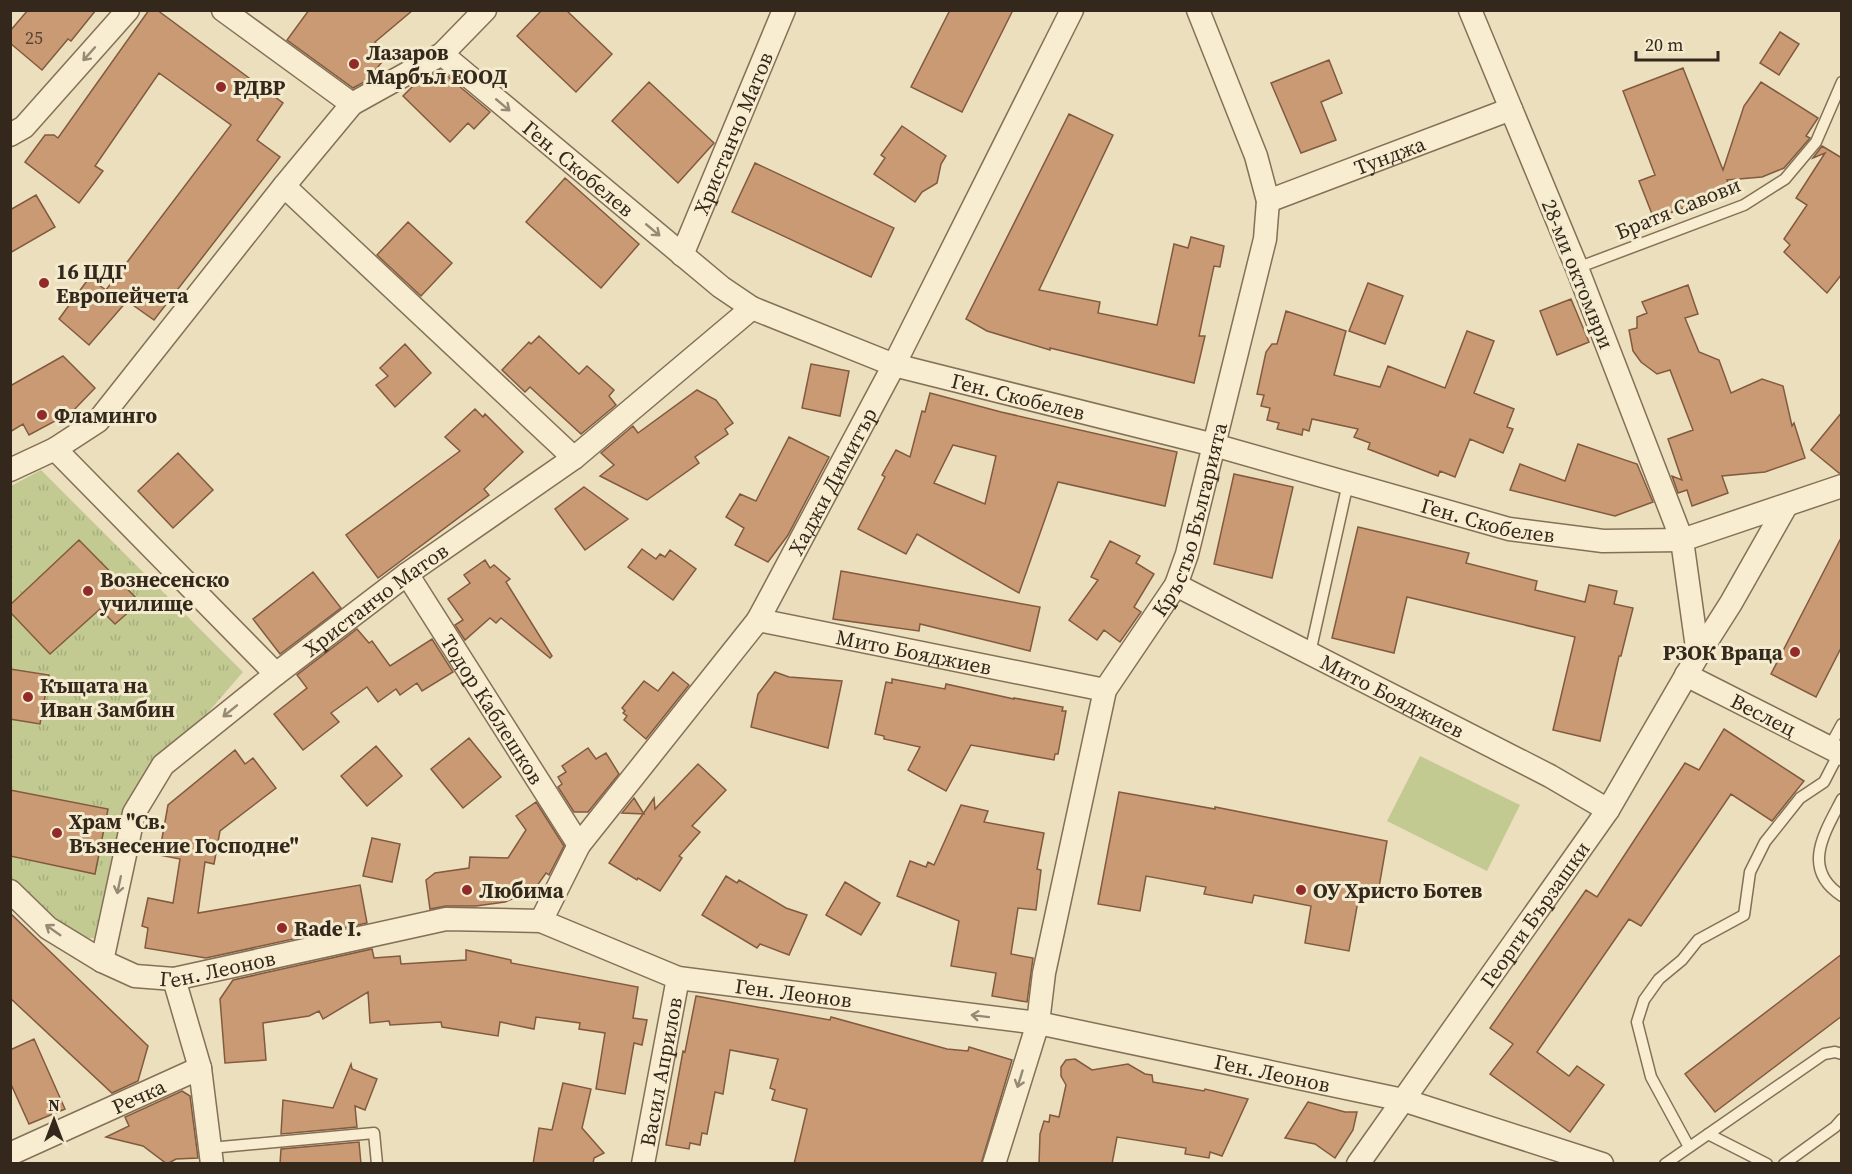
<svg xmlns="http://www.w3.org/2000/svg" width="1852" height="1174" viewBox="0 0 1852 1174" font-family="'Source Serif 4',serif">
<defs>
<pattern id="grass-tufts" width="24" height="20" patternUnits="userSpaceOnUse" patternTransform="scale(1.5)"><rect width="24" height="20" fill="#c2ca92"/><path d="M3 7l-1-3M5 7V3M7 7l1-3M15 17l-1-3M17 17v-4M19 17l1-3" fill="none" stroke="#a7ae7d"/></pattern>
</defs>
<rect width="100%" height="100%" fill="#ecdfbe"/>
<path fill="url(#grass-tufts)" d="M41,470L243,672L122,812L94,938L68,940L11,883V486Z"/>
<path fill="#c2ca92" d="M1420,756L1520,805L1487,871L1387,821Z"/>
<path fill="#ca9a74" stroke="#825a3e" stroke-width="1.5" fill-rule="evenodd" d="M28,10H96L71,41L68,39L42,70L10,43V31Z
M149,10H157L283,103L257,140L280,157L154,320L127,301L89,345L59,319L89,278L106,290L231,125L159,73L95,166L103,171L79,203L25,162L45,135H54L58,138Z
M309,10H413L375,42L388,55L366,81L353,88L287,40Z
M542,10H566L612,54L576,92L517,36Z
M950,10H1013L962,112L911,87Z
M1780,32L1799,44L1779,75L1760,63Z
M1329,60L1342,93L1321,102L1336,140L1301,153L1271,83Z
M1683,68L1723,170L1744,106L1761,82L1818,118L1806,136L1810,138L1784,168L1762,177L1727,180L1731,190L1654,219L1639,181L1655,175L1623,91Z
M440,70L490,112L474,129L468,123L450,142L403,96L414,85Z
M649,82L714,143L678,183L612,121Z
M1069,114L1113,135L1039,290L1100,302L1098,313L1157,325L1174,244L1188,248L1191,237L1224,246L1220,267L1214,266L1199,336H1205L1194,383L1050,348V350L987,331L966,319Z
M902,126L946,156L941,164L937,183L922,192L915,202L874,174L885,158L881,155Z
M1822,146L1842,158V274L1827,293L1784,252L1790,245L1784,239L1807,205L1796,198L1825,153L1813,158Z
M755,163L894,228L871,277L732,212Z
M565,178L639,244L601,288L526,222Z
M36,195L55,227L10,253V210Z
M408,222L452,263L421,296L377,255Z
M1368,283L1403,296L1385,344L1349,331Z
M1688,285L1698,314L1685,318L1699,352L1719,360L1731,393L1762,379L1783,386L1792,426L1794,423L1805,458L1765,472L1722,476L1728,493L1692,506L1687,490L1678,493L1672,476L1682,480L1668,439L1693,430L1670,370L1657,374L1641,362L1633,351L1629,330L1637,328V317L1647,313L1642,302Z
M1571,299L1589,342L1557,355L1540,311Z
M1286,311L1346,331L1334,375L1380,387L1388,366L1445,388L1467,331L1494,341L1474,393L1514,409L1507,427L1513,429L1503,453L1470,439L1455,477L1440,471L1438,476L1368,449L1370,443L1354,437L1358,429L1312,419L1309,431L1303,429L1302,435L1277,429L1279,423L1267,420L1270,408L1261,406L1264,395L1257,394L1266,352L1272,344H1277Z
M539,336L579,374L587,366L614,390L609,396L616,405L581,434L530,387L525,392L502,370L529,342L531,344Z
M405,344L431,373L395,407L376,385L388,376L380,368Z
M63,356L95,388L72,412L29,435L23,424L10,432V386Z
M811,364L849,371L840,416L802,408Z
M697,390L716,400L733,423L725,429L728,434L695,457L699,463L647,500L600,476L614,465L601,453L633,426L638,433Z
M930,393L1001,412L1177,452L1165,506L1058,482L1019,593L917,534L906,554L858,529L885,477L882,475L896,450L910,457L922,411L925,412ZM953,445L996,456L985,504L934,483Z
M475,409L483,417L485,414L523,452L484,489L489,495L378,578L346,535L460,451L445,437Z
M1842,412V473H1839L1811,450Z
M789,437L829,457L788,535L768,562L735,545L744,528L726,517L740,494L756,501Z
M1578,444L1637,464L1653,502L1615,516L1510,490L1520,464L1565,481Z
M178,453L213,490L173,528L138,491Z
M1234,474L1293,487L1272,578L1214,564Z
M584,487L628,519L585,550L555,509Z
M1358,527L1469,553L1466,563L1537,581L1535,590L1585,602L1589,585L1617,591L1614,604L1633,608L1621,656H1619L1600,741L1553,730L1575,637L1407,597L1394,653L1332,638Z
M1842,536V646L1816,697L1771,674Z
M79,540L140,602L115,624L100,609L50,654L10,612V605Z
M1110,541L1140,556L1136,563L1154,574L1134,607L1141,612L1120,642L1104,630L1097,640L1069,620L1098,580L1091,577Z
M642,549L656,559L660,554L665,557L670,550L696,569L673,600L628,567Z
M485,560L490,568L494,565L510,579L506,582L552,656L550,658L501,618L496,623L490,618L465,640L455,625L463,620L448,599L470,583L464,575Z
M841,571L1040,607L1030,651L920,624L919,631L833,619Z
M313,572L341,608L280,654L253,619Z
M357,629L369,643L372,641L390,666L432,639L453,672L422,691L417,683L400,695L396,689L378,702L367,687L331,713L339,722L303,750L274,714L307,688L297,675Z
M10,669L49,675L40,724L10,719Z
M673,672L689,685L646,739L624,720L627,716L623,713L625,711L622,708L644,681L658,691Z
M775,672L789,677L842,681L828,748L751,727L758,694Z
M892,679L945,689L946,684L1014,699V698L1063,707L1062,711H1066L1058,754H1055L1054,760L971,745L946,791L908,770L920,747L884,739V736L875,734L886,682L892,683Z
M1724,729L1804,781L1772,821L1731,794L1641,926L1629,919L1537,1052L1569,1076L1577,1066L1604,1085L1570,1132L1490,1074L1513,1044L1490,1028L1586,890L1597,897L1685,763L1699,770Z
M469,738L501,777L463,808L431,769Z
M376,746L402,776L367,806L341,776Z
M588,748L596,759L606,753L619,774L588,812H574L558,787L562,784L558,777L566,772L562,766Z
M235,750L245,764L253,758L276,788L220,831L214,864L205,862L198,913L360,885L367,923L206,958L145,948L148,928L142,926L148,898L173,903L180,859L159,855L168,805Z
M698,764L726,790L692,826L700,832L679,856L682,858L660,891L638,878L637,880L609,863L654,798L655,809Z
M10,790L108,809L95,874L10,856Z
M1119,792L1215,809V807L1387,841L1378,893L1360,890L1349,951L1305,943L1311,906L1254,895L1252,903L1204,894L1206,887L1146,876L1140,911L1098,904Z
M634,798L644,814L622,813Z
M536,802L564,846L549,875L546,873L534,890L505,902L476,906H446L430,909L426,880L435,873L469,868L470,857L508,858L526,830L516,816Z
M961,805L988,811L984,822L1044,833L1037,869L1041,870L1036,910L1018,908L1011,954L1033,958L1027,1002L992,996L996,973L951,966L959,921L897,896L910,861L926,867L928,862L934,865Z
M372,838L400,844L392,882L363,876Z
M726,876L737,883L739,880L786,908L807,915L789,955L760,944L757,948L702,915Z
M845,882L880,903L861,935L826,915Z
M10,913L148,1046L138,1081L112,1093L10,998Z
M372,949L374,958L400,956L401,964L466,960V950L511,960V963L638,987L633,1018L647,1020L642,1045L634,1043L625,1094L596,1089L605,1033L579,1029L580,1023L536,1017L534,1029L500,1022L498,1036L442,1027L441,1022L390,1025L389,1021L370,1023L368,992L323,1019L319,1011L309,1016L263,1023L266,1060L225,1063L220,999L233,980Z
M1842,954V1016L1715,1112L1685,1074Z
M696,996L830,1020L831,1017L947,1049L968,1051L969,1047L1012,1060L981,1164H794L807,1109L772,1100L775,1090L770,1088L778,1059L730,1050L723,1094L715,1092L707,1134L702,1133L700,1145L690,1143L689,1149L666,1145L683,1051L685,1052Z
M34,1039L65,1109L29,1124L10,1082V1050Z
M1075,1059L1092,1070L1128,1064L1145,1074L1152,1075L1153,1082L1204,1091L1205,1089L1248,1099L1222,1156L1210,1152L1209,1158L1185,1154L1186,1148L1117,1137L1112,1164H1039L1040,1134L1044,1121L1049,1122L1050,1115L1059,1117L1066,1085L1061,1076V1067L1066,1060Z
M351,1064L352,1069L377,1079L365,1110L355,1106L357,1127L281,1134L283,1100L333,1108Z
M563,1083L591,1089L582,1128L604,1153L594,1158L593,1164H533L539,1128L552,1130Z
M182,1091L190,1096L198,1158L176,1159L167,1164L143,1146L106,1137L129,1126L125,1117Z
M1308,1102L1345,1112H1357L1353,1130L1335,1158L1315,1144L1285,1138Z
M359,1142L361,1164H280L281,1149Z"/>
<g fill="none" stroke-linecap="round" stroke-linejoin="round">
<g stroke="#847057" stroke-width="13">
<path id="lane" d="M1577,268L1744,205L1785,179L1816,142L1842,82
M1310,653L1348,483
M1829,748L1842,724
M1842,799C1825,832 1800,869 1842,896
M1708,1134L1767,1164
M1689,1147L1651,1077L1637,1022L1644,1000L1659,979L1682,960L1698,940L1744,915L1750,872L1765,842L1800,798L1824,782L1839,753
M210,1148L374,1133L377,1164
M1665,1164L1824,1054L1835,1052L1842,1054
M1784,1164L1835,1127L1842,1119"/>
</g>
<g stroke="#847057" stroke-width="25">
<g id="street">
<path d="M223,10L352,104"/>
<path id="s1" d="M442,54L721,287L752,308L894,365L1214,445L1509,529L1603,541L1682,540L1577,268L1470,10"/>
<path d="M10,135L24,127L128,10"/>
<path d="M284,186L574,458"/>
<path id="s2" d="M1268,201L1511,109"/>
<path id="s3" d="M682,255L784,10"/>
<path d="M55,449L276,674"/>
<path d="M10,470L55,449L98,421L284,186L352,104L442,54L485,10"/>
<path id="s4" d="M407,574L579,845"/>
<path id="s5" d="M1176,585L1550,776L1608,810"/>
<path id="s6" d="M758,620L1105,690"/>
<path d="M1698,655L1682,540L1842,486"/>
<path id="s7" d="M1686,675L1842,754"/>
<path id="s8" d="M10,891L48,928L102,961L135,976L174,979L446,919L541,921L678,978L1038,1023L1403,1100L1602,1164"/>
<path id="s9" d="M541,921L579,845L758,620L894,365L1072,10"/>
<path id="s10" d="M102,961L134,813L163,765L276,674L407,574L574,458L752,308"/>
<path d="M174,979L200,1068L212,1164"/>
<path id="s11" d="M10,1154L200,1068"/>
<path id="s12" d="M643,1164L678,978"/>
<path id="s13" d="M994,1164L1038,1023L1044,973L1105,690L1176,585L1187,554L1265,239L1268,201L1256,156L1198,10"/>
<path id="s14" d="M1358,1164L1608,810L1698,655L1731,603L1786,506"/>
</g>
</g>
<use href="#lane" stroke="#f8edd0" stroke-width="10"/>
<use href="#street" stroke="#f8edd0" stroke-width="22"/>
</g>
<defs><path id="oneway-shaft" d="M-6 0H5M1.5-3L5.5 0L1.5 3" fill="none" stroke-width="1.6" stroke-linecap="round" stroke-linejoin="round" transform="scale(1.5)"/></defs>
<g stroke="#968a76">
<use href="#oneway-shaft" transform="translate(89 54) rotate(132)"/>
<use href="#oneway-shaft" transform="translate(503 105) rotate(40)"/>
<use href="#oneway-shaft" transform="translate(653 230) rotate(40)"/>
<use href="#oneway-shaft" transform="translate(230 711) rotate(141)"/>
<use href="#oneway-shaft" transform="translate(119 885) rotate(102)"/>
<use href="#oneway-shaft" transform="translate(53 930) rotate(-145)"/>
<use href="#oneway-shaft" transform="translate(980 1016) rotate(-173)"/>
<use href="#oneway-shaft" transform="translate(1020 1079) rotate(107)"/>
</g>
<g fill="#912a29" stroke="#f4eacd" stroke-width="2">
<circle cx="354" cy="64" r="6"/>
<circle cx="221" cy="87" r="6"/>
<circle cx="44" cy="283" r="6"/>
<circle cx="42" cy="415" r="6"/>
<circle cx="88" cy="591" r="6"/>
<circle cx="1795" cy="652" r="6"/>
<circle cx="28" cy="697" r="6"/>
<circle cx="57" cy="833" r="6"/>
<circle cx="467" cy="890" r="6"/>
<circle cx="1301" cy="890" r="6"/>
<circle cx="282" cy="928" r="6"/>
</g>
<g text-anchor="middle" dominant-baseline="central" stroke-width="6" stroke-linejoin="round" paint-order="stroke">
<g font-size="18" fill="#594431">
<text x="34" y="37">25</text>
</g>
<g font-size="21" font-weight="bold" fill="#33281b" stroke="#f4eacd" text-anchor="start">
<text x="366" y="52">Лазаров<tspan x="366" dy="24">Марбъл ЕООД</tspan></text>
<text x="233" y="87">РДВР</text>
<text x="56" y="271">16 ЦДГ<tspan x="56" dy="24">Европейчета</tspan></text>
<text x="54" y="415">Фламинго</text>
<text x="100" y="579">Вознесенско<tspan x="100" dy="24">училище</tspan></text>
<text x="1783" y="652" text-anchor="end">РЗОК Враца</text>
<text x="40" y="685">Къщата на<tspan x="40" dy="24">Иван Замбин</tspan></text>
<text x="69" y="821">Храм "Св.<tspan x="69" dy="24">Възнесение Господне"</tspan></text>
<text x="479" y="890">Любима</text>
<text x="1313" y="890">ОУ Христо Ботев</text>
<text x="294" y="928">Rade I.</text>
</g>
<g font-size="21" fill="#33281b" stroke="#f4eacd">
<text stroke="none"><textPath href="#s3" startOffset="132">Христанчо Матов</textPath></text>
<text stroke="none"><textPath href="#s2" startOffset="130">Тунджа</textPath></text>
<text stroke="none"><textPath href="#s1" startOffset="178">Ген. Скобелев</textPath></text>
<text transform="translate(1678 208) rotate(-22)">Братя Савови</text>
<text transform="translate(1578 274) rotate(68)">28-ми октомври</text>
<text stroke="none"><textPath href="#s1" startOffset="682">Ген. Скобелев</textPath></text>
<text stroke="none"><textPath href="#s9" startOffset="530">Хаджи Димитър</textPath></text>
<text stroke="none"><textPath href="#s13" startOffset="681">Кръстьо Българията</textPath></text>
<text stroke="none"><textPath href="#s1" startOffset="1168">Ген. Скобелев</textPath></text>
<text stroke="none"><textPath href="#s10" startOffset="477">Христанчо Матов</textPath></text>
<text stroke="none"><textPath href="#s6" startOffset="159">Мито Бояджиев</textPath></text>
<text stroke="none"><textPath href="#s5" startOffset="243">Мито Бояджиев</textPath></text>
<text stroke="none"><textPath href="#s4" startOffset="160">Тодор Каблешков</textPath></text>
<text stroke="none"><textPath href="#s7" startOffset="87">Веслец</textPath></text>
<text stroke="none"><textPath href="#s14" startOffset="306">Георги Бързашки</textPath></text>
<text stroke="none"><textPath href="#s8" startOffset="236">Ген. Леонов</textPath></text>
<text stroke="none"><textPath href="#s8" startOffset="830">Ген. Леонов</textPath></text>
<text stroke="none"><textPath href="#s12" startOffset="94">Васил Априлов</textPath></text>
<text stroke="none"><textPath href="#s8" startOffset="1316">Ген. Леонов</textPath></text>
<text stroke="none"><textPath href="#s11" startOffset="141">Речка</textPath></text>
</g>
</g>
<rect width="1852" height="1174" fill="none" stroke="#33281b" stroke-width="24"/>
<g transform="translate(54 1120)" stroke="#f4eacd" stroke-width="4.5" paint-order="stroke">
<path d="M0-4.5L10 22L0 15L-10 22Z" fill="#33281b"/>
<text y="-9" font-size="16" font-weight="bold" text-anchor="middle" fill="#33281b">N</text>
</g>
<path d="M1636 51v9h82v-9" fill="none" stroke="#33281b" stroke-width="3"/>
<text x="1645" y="51" font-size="18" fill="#33281b" stroke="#f4eacd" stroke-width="4.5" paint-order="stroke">20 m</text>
</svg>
